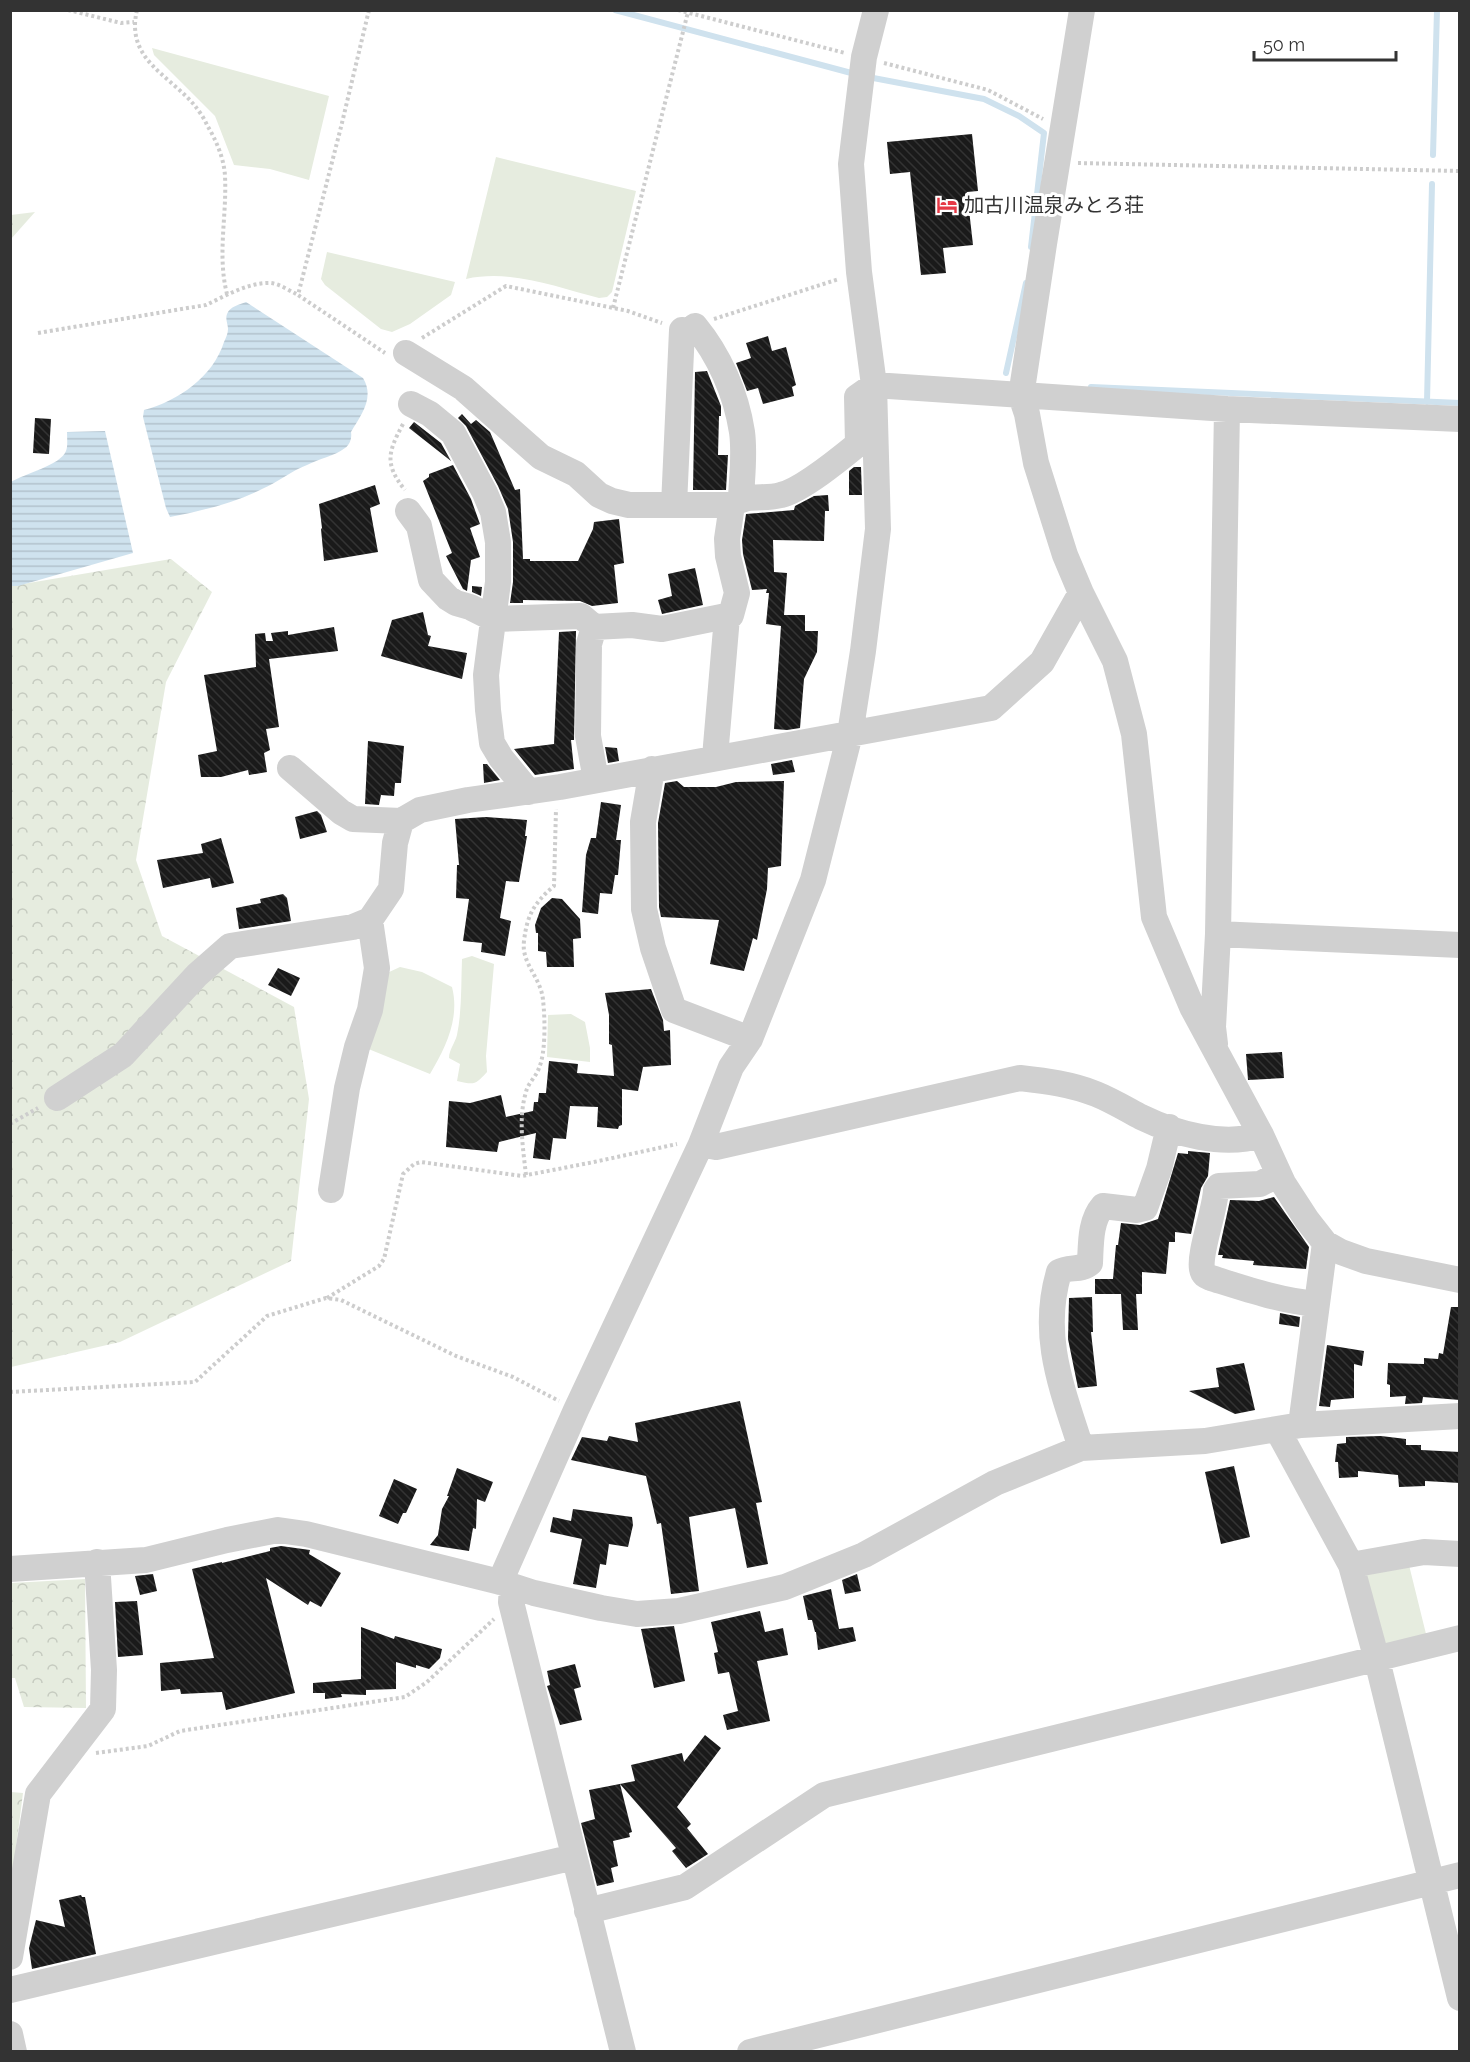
<svg xmlns="http://www.w3.org/2000/svg" width="1470" height="2062" viewBox="0 0 1470 2062" font-family="Raleway,'Noto Sans JP',sans-serif">
<defs>
<pattern id="forest-crowns" width="20" height="18" patternUnits="userSpaceOnUse" patternTransform="scale(1.5)"><rect width="20" height="18" fill="#e6ecdf"/><path d="M2 6a3 3 0 1 1 6 0M12 15a3 3 0 1 1 6 0" fill="none" stroke="#c6cbc0"/></pattern>
<pattern id="water-rules" width="6" height="5" patternUnits="userSpaceOnUse" patternTransform="scale(1.5)"><rect width="6" height="5" fill="#cfe2ee"/><path d="M0 2.5h6" fill="none" stroke="#b2c2cd"/></pattern>
<pattern id="building-back-hatch" width="6" height="6" patternUnits="userSpaceOnUse" patternTransform="scale(1.5)"><rect width="6" height="6" fill="#1a1a1a"/><path d="M-1 5l2 2M0 0l6 6M5-1l2 2" fill="none" stroke="#333"/></pattern>
</defs>
<rect width="100%" height="100%" fill="#fff"/>
<path fill="#e6ecdf" d="M152,48L329,96L309,180L270,169L234,165L215,116L154,55Z
M496,157L636,191L612,292L607,297L599,298C556,287 511,269 466,279Z
M327,252L455,282L451,295L410,324L392,332L381,329L325,285L321,279Z
M472,956L494,964L486,1056L487,1072C475,1085 475,1085 457,1081L460,1064L449,1058C449,1050 455,1043 457,1035C462,1011 461,984 462,959Z
M400,967L422,972L452,987C460,1018 446,1047 430,1074L366,1048L387,973Z
M571,1014L585,1022L590,1048V1062L547,1057L548,1015Z
M1408,1561L1427,1638L1384,1649L1363,1578L1367,1570Z"/>
<path fill="url(#forest-crowns)" d="M35,212L11,239V215Z
M171,559L212,592L166,682L136,860L162,936L294,1007L309,1099L291,1261L120,1342L11,1367V586Z
M85,1579L86,1708L24,1707L15,1678H11V1583Z
M11,1792L23,1793L11,1887Z"/>
<path fill="url(#water-rules)" d="M246,302L363,378C375,398 361,415 351,432C352,438 350,445 345,448C335,456 318,459 307,465C291,471 278,482 262,489C234,503 201,511 170,517L166,508L143,417L144,410C178,401 213,377 224,342C226,338 228,333 228,329C228,324 225,319 227,314C230,306 239,305 246,302Z
M105,431L133,553L18,586H11V482C24,474 61,465 66,451C68,446 67,438 67,432Z"/>
<g fill="none" stroke-linecap="round" stroke-linejoin="round">
<path stroke="#cfe2ee" stroke-width="6" d="M615,10L855,74
M868,77L984,99L1019,116L1044,133L1031,247
M1433,155L1437,10
M1006,373L1026,283
M1091,387L1460,403
M1427,402L1432,184"/>
</g>
<path fill="url(#building-back-hatch)" d="M972,134L978,191L967,192L973,245L943,248L946,273L921,275L910,172L890,174L887,142Z
M768,336L772,351L786,347L796,385L792,387L794,396L763,404L758,388L747,391L736,363L751,358L746,343Z
M707,371L721,406V416H719L718,455H728L726,490H693L695,372Z
M462,414L471,424L476,420L490,432L515,490L520,489L523,559H530V561H578L593,529L594,522L619,519L624,563L614,565L618,603L592,606L580,601L523,600V603H510L513,582V542L508,509L498,486L466,426L458,418Z
M35,418L51,419L49,454L33,453Z
M414,422L441,443L451,461L409,428Z
M453,465L471,499L480,524L470,528L480,557L471,560L467,591L463,589L446,556L452,553L423,481L429,477V474Z
M854,467H861L862,495H849V471Z
M375,485L380,504L370,508L378,552L324,561L321,529L322,528L319,504Z
M828,495L829,511H825L824,541L773,540L774,572L787,573L784,615H805V631H818L817,652L804,679L800,728L787,730L774,729L781,626L766,624L769,593H766L767,589L752,590L743,554L742,540L746,514L794,510L795,506L814,496Z
M695,568L703,605L662,614L658,600L672,596L668,574Z
M472,586L482,587L481,596L472,592Z
M423,612L428,635L431,636L428,646L467,653L462,679L381,656L392,620Z
M334,627L338,651L269,659L279,727L266,729L270,750L264,753L267,772L249,775L248,770L221,777H201L198,755L217,751L204,675L256,667L255,634L265,633L266,641H273L271,633L288,631V635Z
M576,631L574,740H571L574,769L535,775L514,749L554,744L559,632Z
M368,741L404,746L401,783H395L394,796L381,795L379,805L365,804Z
M605,747L617,748L619,761L608,763Z
M792,760L795,772L773,775L771,764Z
M483,764H487L500,780L484,783Z
M677,781L684,787H716L736,782L784,781L781,866L768,868L767,889L757,940L753,938L744,971L710,964L719,920L661,917L659,907L658,823L665,783Z
M601,802L621,805L616,840H621L618,875H615L612,894L600,893L598,914L582,912L586,855L591,838H596Z
M317,811L321,815L327,832L300,839L295,817Z
M486,817L527,820L525,836H527L519,882L506,881L500,918L511,921L505,956L481,952L482,943L463,941L469,899L456,898L457,865H459L455,819Z
M221,838L234,883L212,888L210,878L163,888L157,860L203,853L201,844Z
M283,894L287,898L291,921L239,929L236,908L261,903L260,899Z
M552,898L562,899L580,919L581,938L573,939L574,967H547L546,952L538,951V933H536L535,925L541,908Z
M278,968L300,978L291,996L268,985Z
M651,989L663,1020L664,1031L670,1030L671,1065L643,1067L638,1091L622,1089V1125L619,1126L618,1129L597,1127L598,1107L570,1106L566,1139L553,1138L550,1160L533,1158L536,1133L499,1142L497,1152L446,1147L449,1101L470,1103L501,1095L506,1117L533,1111L534,1102H538L539,1093H546L549,1061L578,1064L577,1073L614,1076L612,1045L609,1044V1015L605,993Z
M1282,1052L1284,1078L1248,1080L1246,1054Z
M1188,1151L1210,1153L1208,1176L1201,1188L1191,1234L1175,1232V1242H1169L1166,1274L1142,1272V1294H1136L1138,1330H1123L1121,1294H1095V1279H1113L1116,1245H1118L1121,1223L1140,1225L1158,1219L1178,1153L1188,1154Z
M1274,1197L1309,1247L1306,1269L1253,1265L1254,1261L1222,1258L1223,1255H1218L1230,1200L1259,1201Z
M1092,1297L1093,1332H1091L1097,1386L1078,1388L1068,1339L1069,1298Z
M1451,1307H1460V1400L1423,1397L1422,1403L1405,1404L1406,1396L1390,1397V1385L1387,1384L1388,1363L1424,1364V1358L1438,1359L1439,1353L1443,1354Z
M1280,1313L1300,1317L1299,1327L1279,1324Z
M1327,1345L1364,1351L1362,1366L1354,1364V1398L1331,1400L1330,1407L1319,1406Z
M1244,1363L1255,1410L1235,1414L1189,1391L1219,1387L1216,1368Z
M740,1401L762,1502L756,1503L768,1564L747,1568L735,1508L689,1517L699,1591L671,1594L661,1523L657,1524L646,1476L571,1460L582,1437L607,1441L609,1436L638,1442L635,1423Z
M1381,1436L1406,1439V1445H1421V1450L1460,1452V1483L1425,1481V1486L1399,1487L1398,1475L1358,1471V1477L1339,1478L1338,1462H1335L1337,1444L1346,1443V1437Z
M1234,1466L1250,1537L1221,1544L1205,1472Z
M457,1468L493,1482L485,1502L477,1499L476,1529L473,1528L469,1551L430,1545L438,1535L442,1509L449,1496H447Z
M394,1479L417,1489L406,1513H403L398,1524L379,1516Z
M573,1509L632,1517L633,1525L628,1547L609,1544L606,1565L600,1564L596,1588L573,1584L582,1539L550,1532L553,1517L571,1521Z
M281,1546L310,1550L309,1554L341,1573L321,1607L310,1601L308,1605L266,1578L295,1693L226,1710L222,1692L181,1694L180,1689L161,1691L160,1663L214,1658L192,1569L222,1562V1563L270,1551V1548Z
M153,1574L157,1591L140,1595L135,1576Z
M857,1574L861,1591L845,1594L842,1580Z
M831,1589L839,1629L853,1627L856,1641L818,1650L816,1632H815L812,1620H808L803,1596Z
M137,1601L143,1655L118,1657L115,1602Z
M760,1611L765,1632L783,1628L788,1655L757,1661L770,1721L727,1730L723,1715L738,1711L729,1672L718,1674L714,1653L718,1652L711,1622Z
M674,1626L685,1681L654,1688L641,1629Z
M361,1627L394,1639L395,1636L442,1649L440,1658L429,1669L416,1665V1668L396,1662V1689L366,1690V1695L341,1694L342,1697L325,1699V1693H313V1683L361,1679Z
M575,1664L581,1687L574,1689L582,1720L560,1725L547,1686L550,1685L547,1671Z
M705,1735L721,1748L677,1807L691,1824L687,1828L708,1854L686,1868L672,1851L676,1848L620,1784L632,1832L629,1833L630,1837L613,1841L618,1866L611,1868L614,1882L597,1886L581,1823L595,1819L589,1790L635,1781L631,1765L682,1753L684,1762Z
M81,1895L82,1897H85L96,1954L32,1969L29,1948L36,1920L65,1927L59,1900Z"/>
<g fill="none" stroke-linecap="round" stroke-linejoin="round">
<path stroke="#cdcdcd" stroke-width="4" stroke-dasharray="3 3" stroke-linecap="butt" d="M68,10L121,23L134,22
M137,10C125,60 170,75 195,106C199,111 204,118 207,125C216,140 224,158 225,176C227,216 217,255 227,294
M369,10L341,127L298,295L385,353
M678,10L845,53
M884,63L988,90L1043,119
M1078,163L1460,171
M613,308L688,12
M714,319L839,279
M38,333L206,305C225,296 249,282 271,283C280,284 290,291 298,295
M422,338L506,286L628,311L662,323
M403,424C388,452 384,464 405,490
M10,1124L38,1108
M526,1175C523,1148 518,1118 526,1092C528,1083 536,1077 539,1068C546,1052 545,1017 543,1000C541,977 521,964 524,941C527,915 534,903 554,886L556,809
M327,1298L379,1266L384,1259L403,1174L414,1164L421,1162L522,1176L594,1162L677,1144
M10,1392L195,1382L267,1316L326,1298L341,1300L456,1356L513,1377L559,1401
M96,1753L148,1746L180,1731L405,1697L427,1682L494,1619"/>
<path stroke="#d0d0d0" stroke-width="26" d="M1082,10L1044,244L1021,396L1027,414L1036,463L1065,555L1081,593L1115,661L1134,734L1154,917L1192,1007L1261,1135L1283,1183L1307,1220L1325,1243L1341,1252L1366,1261L1460,1280
M695,326C719,355 736,393 742,432C745,454 742,476 741,498
M406,353L463,388L541,457L576,474L599,495L612,501L629,505H674L682,330
M411,404L430,414L453,433L485,493L493,512L498,542V582L486,675L488,710L492,743L501,758L529,792
M674,505H732
M408,511L419,526L431,580L448,598L456,603L470,607L494,619L581,616L594,627L632,625L662,629L731,615L737,593L728,556L727,539L732,505C747,493 763,500 781,495C802,490 841,458 858,444L857,397L874,385L1227,409L1460,419
M594,627L589,644L588,736L596,780
M715,757L727,617
M290,768L341,812L353,819L401,821L420,810L468,800L560,787L991,708L1042,662L1081,593
M652,769L643,822L644,909L653,948L674,1010L750,1039
M1218,934L1460,945
M1215,1044L1213,1027L1218,934L1227,409
M57,1098L123,1055L197,975L230,946L353,927L370,920L391,889L395,843L401,821
M701,1144L716,1147L1020,1078C1046,1081 1071,1084 1096,1094C1111,1100 1126,1109 1141,1117C1176,1134 1223,1147 1261,1135
M1279,1174L1260,1184L1219,1186L1216,1190C1215,1211 1199,1252 1202,1269C1203,1275 1206,1276 1211,1278C1246,1289 1281,1301 1317,1304
M331,1190L347,1088L357,1047L370,1010L377,968L370,920
M1301,1425L1325,1243
M1277,1429L1351,1565L1377,1660L1460,1998
M1081,1448C1062,1388 1040,1336 1059,1272C1069,1266 1081,1271 1090,1263C1091,1243 1090,1221 1103,1206L1137,1210L1145,1208L1159,1169L1169,1127
M1351,1565L1424,1552L1460,1554
M10,1569L146,1560L227,1540L278,1530L306,1534L500,1582L534,1593L601,1608L637,1614L679,1611L785,1587L864,1555L995,1483L1081,1448L1205,1441L1301,1425L1460,1416
M500,1582L576,1410L701,1144L731,1067L750,1039L813,880L850,734L863,651L878,529L874,385L859,272L851,164L864,57L876,10
M512,1586L511,1602L623,2052
M587,1911L685,1887L824,1795L1460,1638
M10,1957L38,1794L103,1709L104,1670L97,1562
M10,1990L574,1857
M10,2034L14,2052
M750,2052L1460,1875"/>
</g>
<defs>
<g id="hotel-bare" transform="scale(1.62)"><path d="M-6-4.5h1.5V1H6V5H4.5V3h-9V5H-6ZM-4 0a1.8 1.8 0 1 1 3.6 0ZM.5 0V-2.5h3Q6-2.5 6 0Z" fill="#e63946" stroke="#fff" stroke-width="2.5" paint-order="stroke"/></g>
</defs>
<g fill-rule="evenodd">
<use href="#hotel-bare" x="947" y="205"/>
</g>
<g text-anchor="middle" dominant-baseline="central" stroke-width="6" stroke-linejoin="round" paint-order="stroke">
<g font-size="20" fill="#333" stroke="#fff" text-anchor="start">
<text x="964" y="205">加古川温泉みとろ荘</text>
</g>
</g>
<rect width="1470" height="2062" fill="none" stroke="#333333" stroke-width="24"/>
<path d="M1254 51v9h142v-9" fill="none" stroke="#333333" stroke-width="3"/>
<text x="1263" y="51" font-size="18" fill="#333333" stroke="#ffffff" stroke-width="4.5" paint-order="stroke">50 m</text>
</svg>
